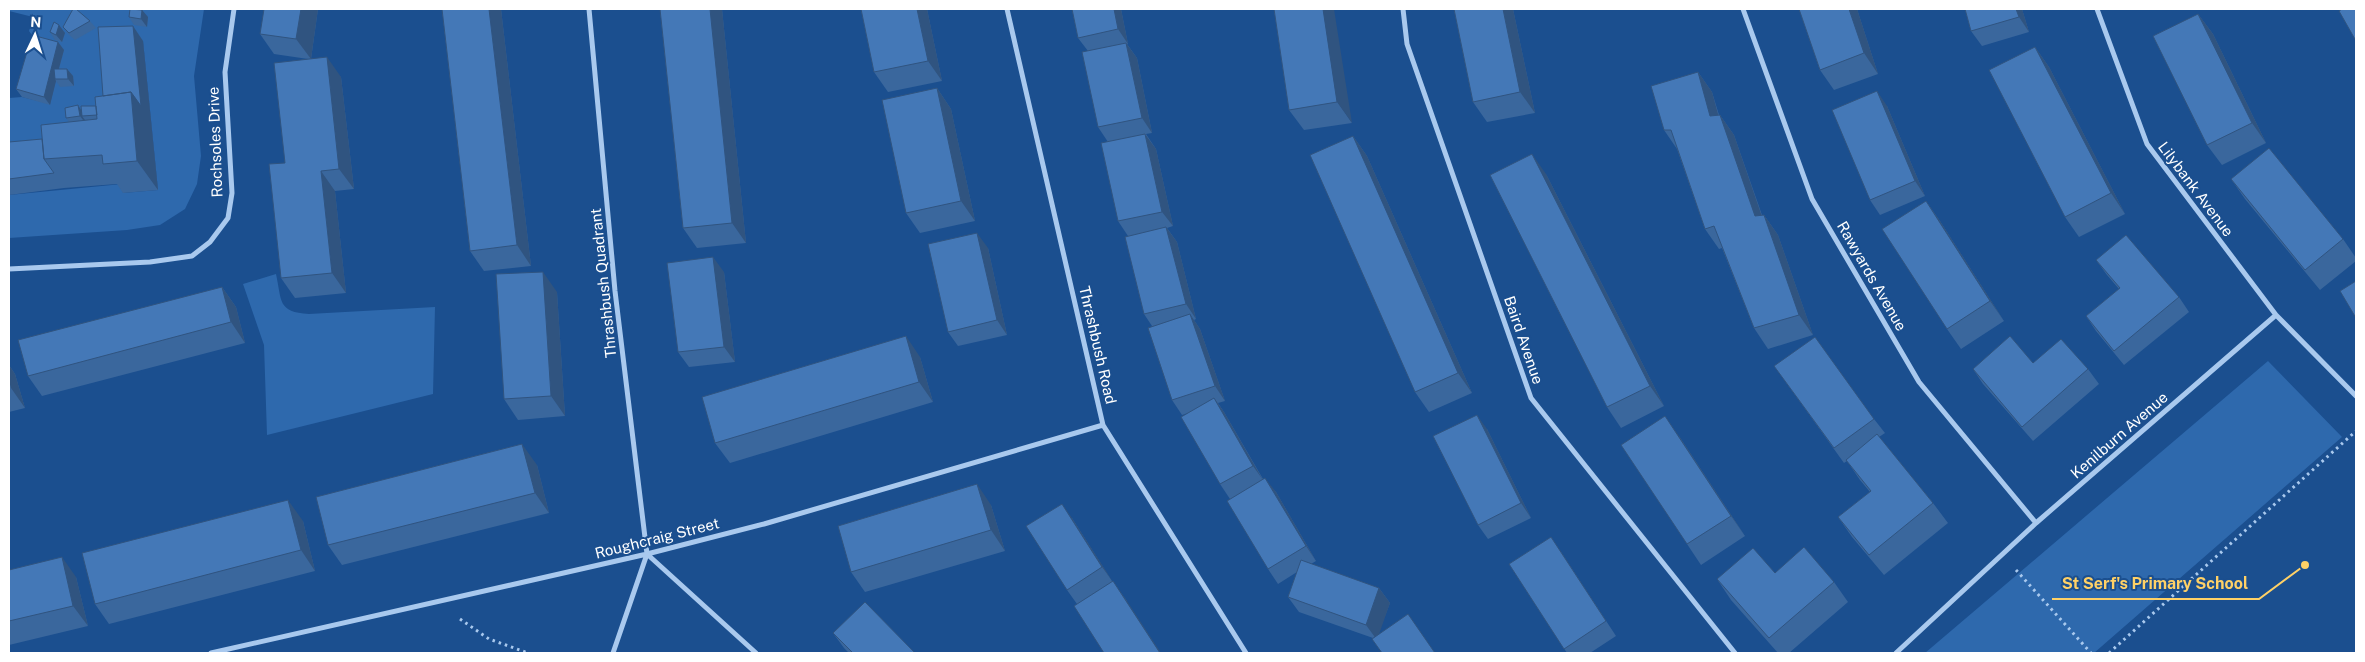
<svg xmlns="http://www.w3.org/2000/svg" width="2365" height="662" viewBox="0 0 2365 662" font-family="'Public Sans',sans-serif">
<rect width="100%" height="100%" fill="#1b4f8f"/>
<path fill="#2e69ad" d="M9,9H204L194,76L201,156L197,184L185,209L160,225L127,230L9,238V195L122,184L123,193L158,190L143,41L115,126L9,159V98L22,97L50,104L63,50L37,42L29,31L33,17L9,11Z
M276,274C282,301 277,312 309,314L435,307L433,394L267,435L264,345L243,284Z
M2268,361L2342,437L2094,653H1925Z"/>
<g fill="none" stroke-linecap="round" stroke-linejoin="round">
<path stroke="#a9c9ee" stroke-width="3" stroke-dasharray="2.5 4" stroke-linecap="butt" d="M2016,570L2091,653
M460,619L489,639L528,653
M2109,653L2356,431"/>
<path stroke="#a9c9ee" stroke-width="5" d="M589,9L615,291L647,554L613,653
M1007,9L1103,425L1246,653
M1403,9L1407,44L1531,398L1735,653
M1743,9L1812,199L1919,382L2036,523
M2097,9L2147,144L2276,315
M9,269L150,262L192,256L210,242L228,218L232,193L225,72L234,9
M647,554L756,653
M211,653L647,554L764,524L1103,425
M1896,653L2036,523L2276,315L2356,396"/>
</g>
<path fill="#3a679d" d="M318,9L311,59L341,77L354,189L335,191L346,293L295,298L281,278L285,163L308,59L274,54L260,34Z
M442,9H501L531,266L484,271L470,251Z
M660,9H722L746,243L697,248L683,228Z
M861,9H927L942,81L888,92L874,72Z
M1072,9H1121L1128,44H1127L1137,58L1152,133L1146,134L1156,149L1173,226L1167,228L1177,242L1196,319L1194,320L1200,329L1225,401L1218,403L1224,412L1263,479L1276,492L1316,561L1311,564L1379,588L1390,603L1378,634L1373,638L1299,612L1288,597L1297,572L1278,584L1268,569L1230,499L1220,484L1188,413L1182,415L1172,400L1152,326L1144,314L1128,236L1118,221L1108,142L1098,127L1088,51L1078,38Z
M1274,9L1352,123L1304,130L1289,110Z
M1454,9H1513L1535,113L1487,122L1473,102Z
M1799,9H1857L1878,74L1834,90L1820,70Z
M1965,9H2022L2029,32L1982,46L1971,31Z
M142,10L148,17L147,27L134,25L129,17Z
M2198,14L2213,34L2266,143L2222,165L2207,145Z
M90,21L96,28L75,40L69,35L63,27Z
M59,25L65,33L62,42L55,40L50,32Z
M133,26L143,41L158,190L123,193L117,184L64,188L9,195V142L42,139L69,122L66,118L82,110L96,106L103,96Z
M58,42L64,50L59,69H67L73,76L74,86L60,87L56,81L50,105L22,97L16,89Z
M2035,47L2049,67L2125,214L2079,237L2065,217Z
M1698,72L1712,92L1719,115H1720L1734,135L1762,215H1764L1778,235L1813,335L1768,349L1754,328L1722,248L1719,249L1705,229L1677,149L1664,130Z
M937,88L951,109L975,221L920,233L906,213Z
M1887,106L1925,196L1880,215L1870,200Z
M1353,136L1367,156L1472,393L1429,412L1415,392Z
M1546,174L1664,406L1621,428L1607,407Z
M2231,179L2343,239L2356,258V261L2320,290L2245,199Z
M1926,201L1940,221L2004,321L1961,349L1947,329Z
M988,248L1007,335L958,346L948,332Z
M2096,260L2179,297L2189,312L2124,365L2096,331L2086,316L2119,289L2107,275Z
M724,272L735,362L689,367L678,352Z
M222,287L236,307L245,343L42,396L28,376Z
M557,292L565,416L518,420L504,399Z
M920,357L933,402L730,463L715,443Z
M2033,363L2088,369L2099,384L2033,441L1983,384L1973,369Z
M9,365L15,374L25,408L9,412Z
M1785,381L1874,419L1885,433L1879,437L1933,503L1948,523L1884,575L1852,537L1838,517L1870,492L1860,480L1847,461L1844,463Z
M1487,429L1531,518L1488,539L1478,525Z
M1679,436L1745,536L1701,565L1687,544Z
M537,465L549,513L342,565L328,545Z
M991,505L1005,551L865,592L851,572Z
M1072,518L1112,581L1127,601L1077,604L1067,590Z
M303,521L315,571L109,624L95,604Z
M1561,552L1616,636L1590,653H1567L1509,564Z
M9,570L76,577L88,626L9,645Z
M1775,573L1834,582L1848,602L1789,653H1778L1731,600L1717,579Z
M833,633L915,653H849L844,648Z"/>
<path fill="#305480" d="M301,9H318L311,59L296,39Z
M489,9H501L531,266L517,245Z
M710,9H722L746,243L732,223Z
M917,9H927L942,81L928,61Z
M1114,9H1121L1128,44L1118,29Z
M1323,9H1334L1352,123L1337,102Z
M1503,9H1513L1535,113L1520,92Z
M1849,9H1857L1878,74L1864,53Z
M2016,9H2022L2029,32L2019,17Z
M142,10L148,17L147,27L141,19Z
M2198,14L2213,34L2266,143L2252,123Z
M59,25L65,33L62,42L56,35Z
M133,26L143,41L158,190L137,161L131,92Z
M58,42L64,50L56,79H55L56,81L50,105L44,97Z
M1126,43L1137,58L1152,133L1142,118Z
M2035,47L2049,67L2125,214L2111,193Z
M327,57L341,77L354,189L339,169Z
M67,69L73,76L74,86L68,79Z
M1698,72L1712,92L1724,136L1710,116Z
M937,88L951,109L975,221L961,201Z
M1877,91L1887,106L1925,196L1915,181Z
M78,105L83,113L82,116L85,120L86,124L80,116Z
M1720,115L1734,135L1769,237L1755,216Z
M1145,134L1156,149L1173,226L1162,212Z
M1353,136L1367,156L1472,393L1458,373Z
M1532,154L1546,174L1664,406L1650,386Z
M321,171L335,191L346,293L332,273Z
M1926,201L1940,221L2004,321L1990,301Z
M1764,215L1778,235L1813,335L1799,315Z
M1166,227L1177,242L1196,319L1186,304Z
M977,233L988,248L1007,335L997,320Z
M713,257L724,272L735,362L724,347Z
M543,272L557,292L565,416L551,396Z
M222,287L236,307L245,343L231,322Z
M1190,314L1200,329L1225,401L1215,386Z
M906,336L920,357L933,402L919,382Z
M9,365L15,374L25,408L11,388L9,381Z
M1214,398L1224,412L1263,480L1253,466Z
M1477,415L1487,429L1531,518L1521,503Z
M1665,416L1679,436L1745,536L1731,516Z
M522,444L537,465L549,513L535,493Z
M1265,478L1276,492L1316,561L1306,546Z
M977,484L991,505L1005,551L991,530Z
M288,500L303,521L315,571L301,550Z
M1062,504L1072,518L1113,582L1102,567Z
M62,557L76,577L88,626L73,606Z
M1113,581L1127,601L1161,653H1160Z
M1379,588L1390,603L1377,640L1366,625Z"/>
<path fill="#4478b7" stroke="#305480" d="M73,9H76L90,21L69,33L63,27Z
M130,9L142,10L141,19L129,17Z
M264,9H301L296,39L260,34Z
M442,9H489L517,245L470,251Z
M660,9H710L732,223L683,228Z
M861,9H917L928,61L874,72Z
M1072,9H1114L1118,29L1078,38Z
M1274,9H1323L1337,102L1289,110Z
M1454,9H1503L1520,92L1473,102Z
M1799,9H1849L1864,53L1820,70Z
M1965,9H2016L2019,17L1971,31Z
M2342,9H2356V41L2339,11Z
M2198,14L2252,123L2207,145L2153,36Z
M54,22L59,25L56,35L50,32Z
M133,26L141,106L131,92L103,96L98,27Z
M32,35L58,42L44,97L16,89Z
M1126,43L1142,118L1098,127L1082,52Z
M2035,47L2111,193L2065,217L1989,70Z
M327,57L339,169L321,171L332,273L281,278L269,164L285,163L274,63Z
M54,69H67L68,79H55Z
M1698,72L1710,116L1720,115L1755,216L1764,215L1799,315L1754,328L1714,226L1705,229L1671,130H1664L1651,86Z
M937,88L961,201L906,213L882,100Z
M1877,91L1915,181L1870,200L1832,110Z
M131,92L137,161L103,164L102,155L44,159L41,125L97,119L95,97Z
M78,105L80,116L66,118L65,108Z
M81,106H96L97,115L82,116Z
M1145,134L1162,212L1118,221L1101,143Z
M1353,136L1458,373L1415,392L1310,155Z
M42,139L44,159L54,173L9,179V142Z
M2269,148L2343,239L2305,270L2231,179Z
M1532,154L1650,386L1607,407L1490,175Z
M1926,201L1990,301L1947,329L1882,229Z
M1166,227L1186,304L1144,314L1125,237Z
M977,233L997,320L948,332L928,244Z
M2126,235L2179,297L2114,351L2086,316L2120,288L2096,260Z
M713,257L724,347L678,352L667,263Z
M543,272L551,396L504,399L496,274Z
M2356,281V318L2340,291Z
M222,287L231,322L28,376L18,340Z
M1190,314L1215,386L1172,400L1148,328Z
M906,336L919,382L715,443L702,397Z
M2010,336L2033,363L2061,339L2088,369L2022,427L1973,369Z
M1815,337L1874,419L1834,448L1774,366Z
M1214,398L1253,466L1220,484L1181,417Z
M1477,415L1521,503L1478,525L1433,436Z
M1665,416L1731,516L1687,544L1621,445Z
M1877,434L1933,503L1869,555L1838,517L1871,491L1846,460Z
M522,444L535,493L328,545L316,497Z
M1265,478L1306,546L1268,569L1227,501Z
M977,484L991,530L851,572L838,526Z
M288,500L301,550L95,604L82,553Z
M1062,504L1102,567L1067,590L1026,526Z
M1551,537L1606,621L1564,649L1509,564Z
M1804,547L1834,582L1769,638L1717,579L1753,548L1775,573Z
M62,557L73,606L9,621V570Z
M1301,560L1379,588L1366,625L1288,597Z
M1113,581L1160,653H1104L1074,606Z
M865,602L915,653H853L833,633Z
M1408,614L1435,653H1382L1372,639Z"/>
<g text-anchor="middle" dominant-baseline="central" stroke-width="4" stroke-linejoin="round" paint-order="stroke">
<g font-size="15" fill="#fff" stroke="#1b4f8f">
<text transform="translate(215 142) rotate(-92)">Rochsoles Drive</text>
<text transform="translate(2196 189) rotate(53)">Lilybank Avenue</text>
<text transform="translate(1872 276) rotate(60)">Rawyards Avenue</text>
<text transform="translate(603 283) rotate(-96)">Thrashbush Quadrant</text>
<text transform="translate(1524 340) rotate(71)">Baird Avenue</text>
<text transform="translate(1098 345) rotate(77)">Thrashbush Road</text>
<text transform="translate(2119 435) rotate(-41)">Kenilburn Avenue</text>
<text transform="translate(657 538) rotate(-14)">Roughcraig Street</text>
</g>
</g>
<path fill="none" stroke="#ffd166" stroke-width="2" d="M2305 565L2259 599H2052"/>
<circle fill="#ffd166" stroke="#1b4f8f" stroke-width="2" cx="2305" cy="565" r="5"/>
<g font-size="16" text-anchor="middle" font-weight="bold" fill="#ffd166" stroke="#1b4f8f" stroke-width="4" stroke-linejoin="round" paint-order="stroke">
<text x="2155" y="589">St Serf's Primary School</text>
</g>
<rect width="2365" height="662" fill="none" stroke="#ffffff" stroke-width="20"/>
<g transform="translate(35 35) rotate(4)" stroke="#1b4f8f" stroke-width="4" paint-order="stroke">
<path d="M0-4L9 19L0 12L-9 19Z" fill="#ffffff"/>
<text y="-8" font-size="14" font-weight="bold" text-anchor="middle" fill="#ffffff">N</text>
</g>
</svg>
